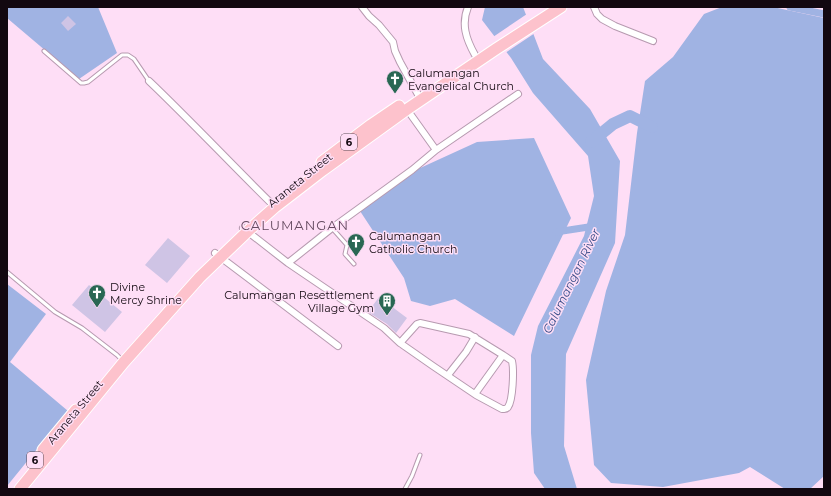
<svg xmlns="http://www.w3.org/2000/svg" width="831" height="496" viewBox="0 0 831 496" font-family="Montserrat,sans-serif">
<rect width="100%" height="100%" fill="#fedef6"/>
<path fill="#a0b3e3" d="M7,7H98L117,53L79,79L7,18Z
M485,7H523L543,59L590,109L620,161L615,243L566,354L564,446L577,489H545L534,473L531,433V355L538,326L584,236L594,196L588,156L533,93L511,58L482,20Z
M722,7H773L824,18V476L810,489H785L750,467L739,473L663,487L611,483L594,465L586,380L606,291L625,235L637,133L645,81L673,57L704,14Z
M534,138L571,218L514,336L455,299L430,306L411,301L404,278L360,211L418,169L477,142Z
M7,284L46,314L10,362L68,411L7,486Z"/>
<path fill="#fedef6" d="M527,14L535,33L505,53L493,37Z"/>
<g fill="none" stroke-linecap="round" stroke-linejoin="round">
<path stroke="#a0b3e3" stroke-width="7" d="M790,7L824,14
M556,232L595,226"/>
<path stroke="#a0b3e3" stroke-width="12" d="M591,142L613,124L630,116L652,127"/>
</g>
<path fill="#cfc4e5" d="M68,16L76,24L68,31L61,23Z
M168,238L190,256L167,283L145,265Z
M89,285L122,312L105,332L72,305Z
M379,297L407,318L396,333L387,324L368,312Z"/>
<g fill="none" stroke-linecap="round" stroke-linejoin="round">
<g stroke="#b79ab0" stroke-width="5">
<path id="lane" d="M44,51L81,83H84L88,82L122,55H128L134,59L149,81
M332,228L347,245L345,254L354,264
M7,272L55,312L82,328L117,355L123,361
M405,489L412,476L420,455"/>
</g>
<g stroke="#b79ab0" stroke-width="8">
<path id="street" d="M362,7L369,16L379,25L393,42L395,51L400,62L421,100
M468,7C461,24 466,39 475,55
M594,7L597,14L602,19L615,26L653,41
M149,81C192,122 233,166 275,207
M406,108L436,150
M243,228L288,263L384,328L400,343L433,366L476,395L502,409C505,409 506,410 508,407C513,400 514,370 512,361L503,355L475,394
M215,253L338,346
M288,263L332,228L412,170L436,150L518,94
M400,343L417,324L420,323L469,334L503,355
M448,375L466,352L475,337"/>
</g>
<g stroke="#fff" stroke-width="13">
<path id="highway" d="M322,162L371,125L399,106
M43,450L76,410
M20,489L124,362L200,277L248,231L275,207L323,170L406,110L496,49L561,7"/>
</g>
<use href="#lane" stroke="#fff" stroke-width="3"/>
<use href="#street" stroke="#fff" stroke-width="6"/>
<use href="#highway" stroke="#fdc2cc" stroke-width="11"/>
</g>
<defs>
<g id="church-pin" transform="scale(0.9)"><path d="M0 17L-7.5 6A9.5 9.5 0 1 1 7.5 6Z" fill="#296753" stroke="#fedef6"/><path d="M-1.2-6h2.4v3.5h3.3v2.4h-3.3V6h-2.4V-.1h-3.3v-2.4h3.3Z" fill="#fff"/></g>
<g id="building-pin" transform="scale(0.9)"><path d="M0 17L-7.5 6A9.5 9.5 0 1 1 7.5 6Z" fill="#296753" stroke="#fedef6"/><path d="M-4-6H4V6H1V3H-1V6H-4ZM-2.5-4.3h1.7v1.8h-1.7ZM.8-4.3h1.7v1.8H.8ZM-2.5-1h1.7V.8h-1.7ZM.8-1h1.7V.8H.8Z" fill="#fff"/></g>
</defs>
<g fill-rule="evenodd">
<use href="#church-pin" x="395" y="79"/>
<use href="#church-pin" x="356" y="242"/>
<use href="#church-pin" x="97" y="293"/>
<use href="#building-pin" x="387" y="301"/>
</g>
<g text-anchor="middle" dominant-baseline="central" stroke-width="3" stroke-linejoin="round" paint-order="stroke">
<g fill="#fedef6" stroke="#594855" stroke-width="1">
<rect x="341" y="134" width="16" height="16" rx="3"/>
<rect x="27" y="452" width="16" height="16" rx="3"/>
</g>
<g font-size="10" font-weight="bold" fill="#120810">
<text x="349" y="142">6</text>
<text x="35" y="460">6</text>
</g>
<g font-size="11" fill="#120810" stroke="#fedef6" text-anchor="start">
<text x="408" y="73">Calumangan<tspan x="408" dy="13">Evangelical Church</tspan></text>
<text x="369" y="236">Calumangan<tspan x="369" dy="13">Catholic Church</tspan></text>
<text x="110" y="287">Divine<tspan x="110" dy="13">Mercy Shrine</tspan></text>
<text x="374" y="295" text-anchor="end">Calumangan Resettlement<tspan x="374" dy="13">Village Gym</tspan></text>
</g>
<g font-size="11" fill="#120810" stroke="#fedef6">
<text transform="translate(300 180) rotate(-39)">Araneta Street</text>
<text transform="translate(75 412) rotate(-50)">Araneta Street</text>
</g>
<g font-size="12" font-style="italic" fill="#384c88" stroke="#fedef6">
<text transform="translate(571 281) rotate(-64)">Calumangan River</text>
</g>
<g font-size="13" letter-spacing="1" fill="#654b60" stroke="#fedef6">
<text x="295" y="225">CALUMANGAN</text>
</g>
</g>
<rect width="831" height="496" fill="none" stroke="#120810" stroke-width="16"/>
</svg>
